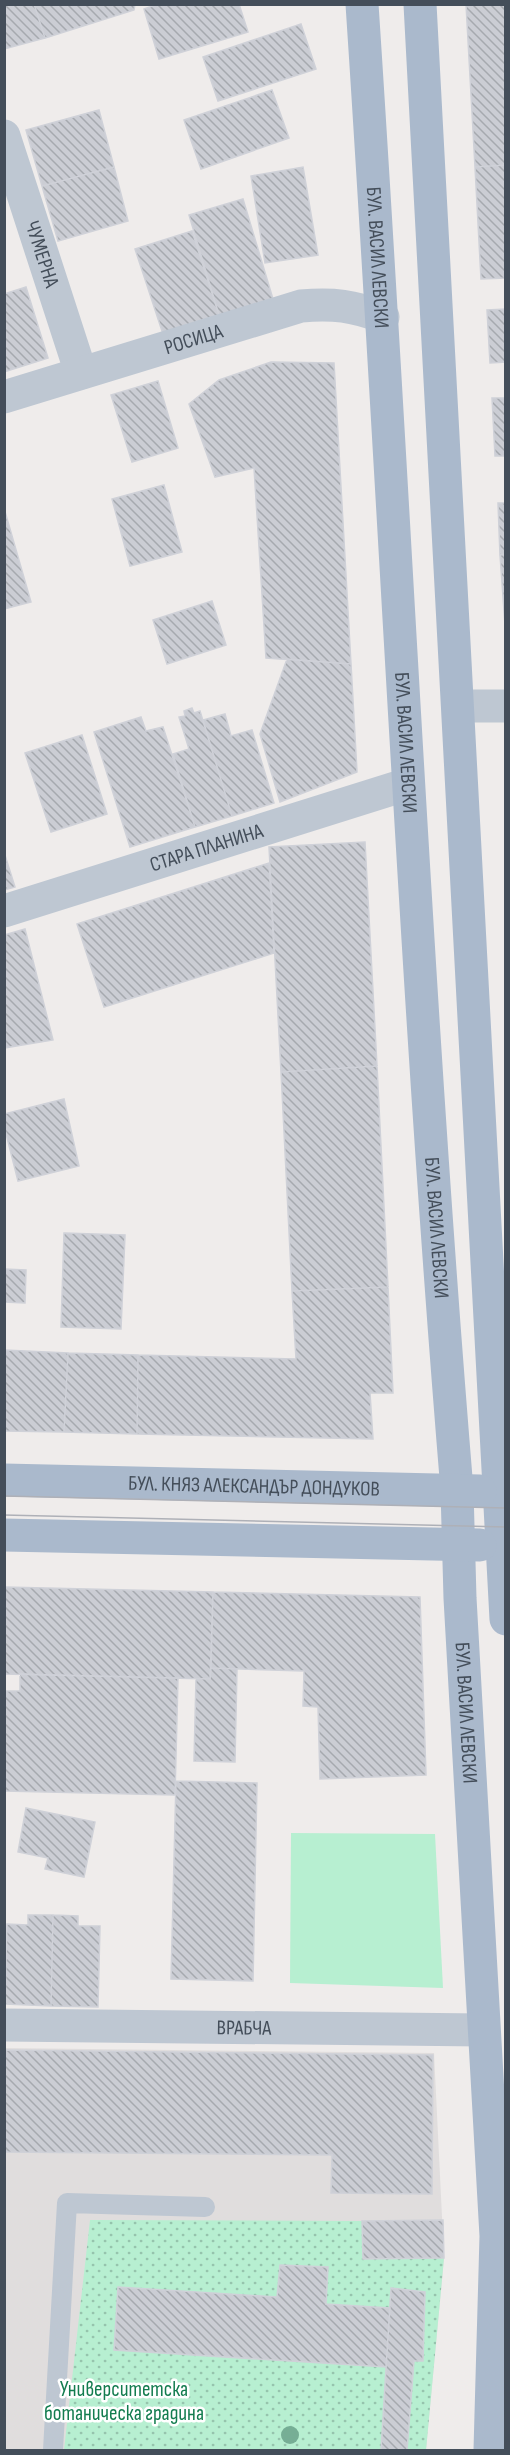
<svg xmlns="http://www.w3.org/2000/svg" width="510" height="2455" viewBox="0 0 510 2455" font-family="'Sofia Sans Condensed',sans-serif">
<defs>
<pattern id="garden-dots" width="8" height="8" patternUnits="userSpaceOnUse" patternTransform="scale(1.5)"><rect width="8" height="8" fill="#b7efd1"/><path d="M2 2h.1M6 6h.1" fill="none" stroke="#96c4ad" stroke-width="1.8" stroke-linecap="round"/></pattern>
<pattern id="building-back-hatch" width="6" height="6" patternUnits="userSpaceOnUse" patternTransform="scale(1.5)"><rect width="6" height="6" fill="#cbcdd4"/><path d="M-1 5l2 2M0 0l6 6M5-1l2 2" fill="none" stroke="#a6a9af"/></pattern>
</defs>
<rect width="100%" height="100%" fill="#efeceb"/>
<path fill="#e0dddd" d="M5,2048L434,2053L444,2258L426,2450H5Z"/>
<path fill="#b7efd1" d="M291,1833L435,1834L443,1988L290,1983Z"/>
<path fill="url(#garden-dots)" fill-rule="evenodd" d="M90,2220L362,2221L363,2259L444,2258L426,2450H64ZM280,2265L327,2267L326,2304L390,2308L386,2367L114,2350L277,2297Z"/>
<path fill="url(#building-back-hatch)" stroke="#cfd1d8" stroke-width="1.5" d="M4,4H34L45,38L4,49Z
M34,4H135L134,10L45,38Z
M158,4H239L248,32L159,59L144,9Z
M466,4H506V165L475,167Z
M301,24L316,69L218,101L203,57Z
M272,90L289,138L201,169L184,120Z
M99,110L114,167L42,186L26,130Z
M506,165V278L481,279L475,167Z
M114,167L128,221L58,241L42,186Z
M303,167L318,255L265,263L251,176Z
M243,199L273,299L219,315L189,215Z
M192,231L219,315L163,334L135,249Z
M26,287L48,358L4,372V294Z
M506,309V362L490,363L487,310Z
M271,362L334,363L351,664L266,658L254,468L215,477L189,404L219,380Z
M158,381L178,448L132,462L111,395Z
M492,398H506V456H495Z
M164,485L182,552L130,566L112,499Z
M498,503H506V554L500,555Z
M4,508L31,602L4,609Z
M506,554V639L500,555Z
M212,601L226,645L167,664L153,620Z
M287,659L351,664L357,772L280,802L260,734Z
M192,708L194,713L200,711L232,816L195,827L173,754L189,749L179,717L185,716L184,711Z
M225,714L231,736L252,730L274,803L232,816L203,720Z
M141,717L146,731L163,727L195,827L130,847L94,732Z
M82,735L107,814L51,832L25,753Z
M365,842L377,1066L281,1072L269,847Z
M4,852L15,887L4,890Z
M269,863L274,953L104,1007L77,924Z
M25,929L53,1040L4,1048V935Z
M377,1066L388,1287L292,1291L281,1072Z
M64,1099L79,1166L18,1181L4,1126V1114Z
M64,1233L125,1235L121,1329L61,1327Z
M4,1269L26,1270L25,1303L4,1302Z
M388,1287L393,1393H370L373,1439L137,1434L138,1355L296,1359L292,1291Z
M4,1350L68,1353L64,1432L4,1431Z
M68,1353L138,1355L137,1434L64,1432Z
M4,1587L213,1592L210,1679L4,1674Z
M213,1592L420,1597L426,1775L320,1779L318,1707L303,1706L304,1671L211,1668Z
M211,1668L237,1669L235,1762L194,1761L196,1679H210Z
M20,1674L178,1678L175,1795L4,1791V1691H20Z
M176,1781L257,1783L253,1981L171,1979Z
M26,1808L95,1822L84,1877L45,1869L48,1858L18,1852Z
M28,1915H53L51,2006L5,2004L7,1924L28,1925Z
M53,1915L78,1916V1926H100L98,2007L51,2006Z
M4,2050L433,2055L432,2194L331,2193L332,2155L4,2152Z
M443,2220L444,2258L363,2259L362,2221Z
M280,2265L328,2267L326,2304L390,2308L386,2367L114,2350L118,2287L277,2297Z
M391,2288L425,2292L423,2361H414L407,2450H381Z"/>
<g fill="none" stroke-linecap="round" stroke-linejoin="round">
<path stroke="#bec7d2" stroke-width="20" d="M53,2450L67,2203L205,2207"/>
<g stroke="#bec7d2" stroke-width="33">
<path id="s1" d="M4,136L81,373"/>
<path id="s2" d="M4,397L301,306C334,303 353,306 383,317"/>
<path d="M458,706H506"/>
<path id="s3" d="M4,911L408,784"/>
<path id="s4" d="M4,2025L483,2030"/>
</g>
<g stroke="#aab9cc" stroke-width="33">
<path id="s5" d="M362,4C395,500 416,996 457,1490L460,1598L496,2236L490,2450"/>
<path d="M420,4L506,1619"/>
<path id="s6" d="M4,1480L480,1491"/>
<path d="M4,1535L480,1545"/>
</g>
<path stroke="#aeb0b7" stroke-width="1.5" d="M4,1496L506,1508
M4,1515L506,1527"/>
</g>
<circle fill="#76ae95" cx="290" cy="2435" r="9"/>
<g text-anchor="middle" dominant-baseline="central" stroke-width="5" stroke-linejoin="round" paint-order="stroke">
<g font-size="21" fill="#444e5a" stroke="#fff">
<text stroke="none"><textPath href="#s1" startOffset="124">ЧУМЕРНА</textPath></text>
<text stroke="none"><textPath href="#s5" startOffset="254">БУЛ. ВАСИЛ ЛЕВСКИ</textPath></text>
<text stroke="none"><textPath href="#s2" startOffset="198">РОСИЦА</textPath></text>
<text stroke="none"><textPath href="#s5" startOffset="740">БУЛ. ВАСИЛ ЛЕВСКИ</textPath></text>
<text stroke="none"><textPath href="#s3" startOffset="212">СТАРА ПЛАНИНА</textPath></text>
<text stroke="none"><textPath href="#s5" startOffset="1226">БУЛ. ВАСИЛ ЛЕВСКИ</textPath></text>
<text stroke="none"><textPath href="#s6" startOffset="250">БУЛ. КНЯЗ АЛЕКСАНДЪР ДОНДУКОВ</textPath></text>
<text stroke="none"><textPath href="#s5" startOffset="1712">БУЛ. ВАСИЛ ЛЕВСКИ</textPath></text>
<text stroke="none"><textPath href="#s4" startOffset="240">ВРАБЧА</textPath></text>
</g>
<g font-size="21" fill="#137c4f" stroke="#fff">
<text x="124" y="2389">Университетска<tspan x="124" dy="24">ботаническа градина</tspan></text>
</g>
</g>
<rect width="510" height="2455" fill="none" stroke="#444e5a" stroke-width="12"/>
</svg>
